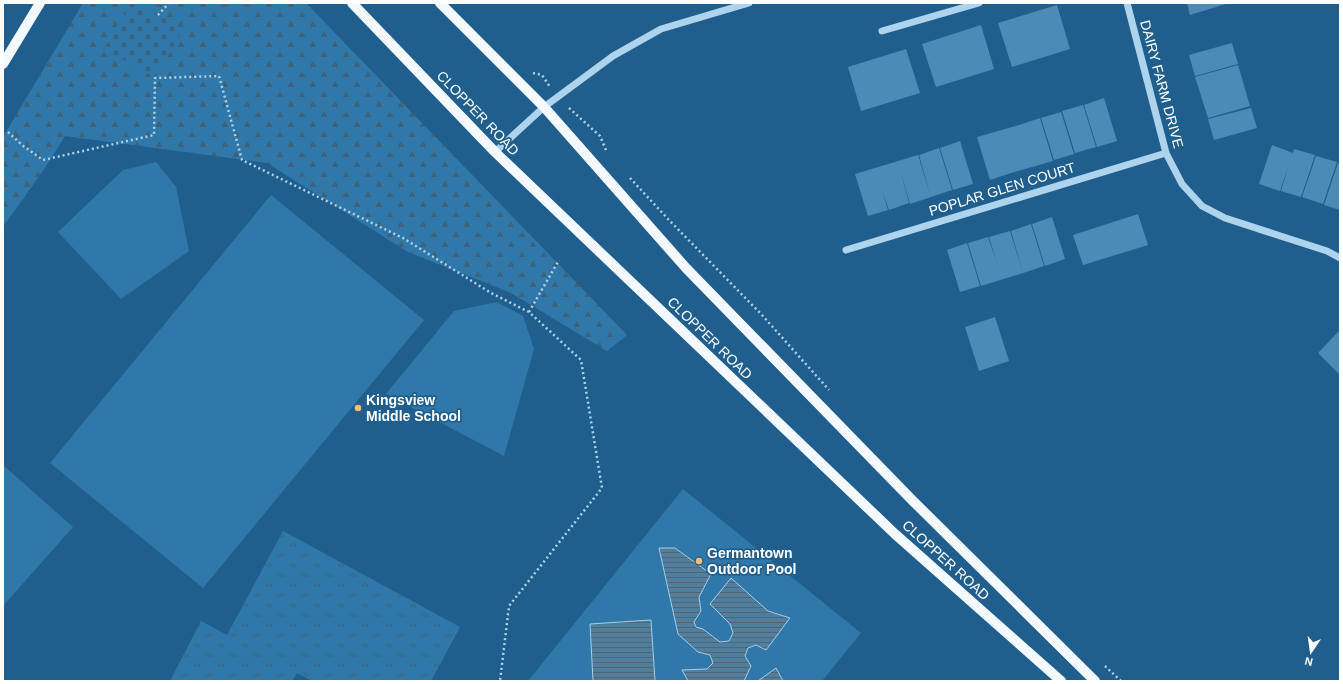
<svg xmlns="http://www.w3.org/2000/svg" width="1343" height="684" viewBox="0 0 1343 684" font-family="Arial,sans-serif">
<defs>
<pattern id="forest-firs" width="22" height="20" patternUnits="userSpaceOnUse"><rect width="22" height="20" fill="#3078a9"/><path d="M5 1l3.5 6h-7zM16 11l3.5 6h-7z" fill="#3e627a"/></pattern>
<pattern id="cemetery-stones" width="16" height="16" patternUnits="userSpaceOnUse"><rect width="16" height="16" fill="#3078a9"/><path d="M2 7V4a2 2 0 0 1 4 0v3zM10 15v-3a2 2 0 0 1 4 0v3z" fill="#3e627a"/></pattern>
<pattern id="park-tufts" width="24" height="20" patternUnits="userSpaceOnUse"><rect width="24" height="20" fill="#3078a9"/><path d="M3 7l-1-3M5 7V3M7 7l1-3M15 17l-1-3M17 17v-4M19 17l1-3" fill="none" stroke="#3e627a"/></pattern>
<pattern id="water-rules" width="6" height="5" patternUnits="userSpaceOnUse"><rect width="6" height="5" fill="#527e9e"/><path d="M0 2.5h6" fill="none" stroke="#4f6575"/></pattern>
</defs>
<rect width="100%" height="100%" fill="#205f8d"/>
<path fill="#3078a9" d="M156,162L176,187L189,251L121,299L58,232L123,170Z
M271,195L424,320L203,588L50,463Z
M497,302L523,316L534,349L504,456L386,394L454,311Z
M3,465L73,527L3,606Z
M683,489L861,633L822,681H528Z"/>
<path fill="url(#forest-firs)" d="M83,3H306L627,335L607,351L511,293L408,252L267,163L65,136L47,165L3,227V137Z"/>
<path fill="url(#cemetery-stones)" d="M130,3H137L183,29L155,78L104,49Z"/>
<path fill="url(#park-tufts)" d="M283,531L460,627L431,681H312L297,673L292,681H170L201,621L227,635Z"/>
<path fill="url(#water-rules)" stroke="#a2d0ed" d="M659,548H675L711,574L699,597L701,611L694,622L696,627L703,629L720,642L729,641L733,633L730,624L710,604L731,578L768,611L790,618L766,650L756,645L748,648L745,656L751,666L744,681H688L682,670L707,669L713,663L710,655L698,652L678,634Z
M651,620L655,681H593L590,624Z
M776,668L783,681H758Z"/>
<path fill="#4d8bb7" d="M1187,3H1229L1190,15Z
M1057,5L1070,49L1012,67L998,23Z
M981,25L994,69L936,87L922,44Z
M1232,43L1238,64L1195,76L1189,55Z
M906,49L920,93L861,111L848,67Z
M1238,65L1250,106L1208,118L1195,77Z
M1104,98L1117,141L1097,147L1084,105Z
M1083,105L1096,147L1075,153L1062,111Z
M1251,108L1257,128L1214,140L1208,119Z
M1061,112L1074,154L1054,160L1041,118Z
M1040,118L1053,161L1032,167L1019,125Z
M1019,125L1032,167L1011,173L998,131Z
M998,131L1011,173L990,180L977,137Z
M960,141L973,184L953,190L940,148Z
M1272,145L1293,153L1294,149L1315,155L1301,197L1281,191L1289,164L1280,191L1259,184Z
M939,148L952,190L931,197L919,155Z
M918,155L931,197L910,204L900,169L909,203L889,210L882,191L888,210L868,216L855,174Z
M1316,156L1337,162L1323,204L1302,197Z
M1338,163L1340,164V210L1324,205Z
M1138,214L1148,245L1083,265L1073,235Z
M1052,217L1065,259L1045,266L1032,224Z
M1031,224L1044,266L1023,273L1011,231Z
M1010,231L1023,273L981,286L968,243L988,237L997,263L989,237Z
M967,243L980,286L960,292L947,250Z
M995,317L1009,361L979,371L965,327Z
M1340,330V375L1318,353Z"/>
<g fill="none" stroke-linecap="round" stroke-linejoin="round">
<path stroke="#aed3ec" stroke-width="2.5" stroke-dasharray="2 3" stroke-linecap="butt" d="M158,15L169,3
M533,73L542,75L550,87
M569,108L600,136L606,150
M8,132L22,145L43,160L154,135L155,78L219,76L242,160L403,238L491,293L529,312L581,360L602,488L509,606L500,681
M630,178L668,219L762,315L829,390
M529,312L559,260
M1105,666L1121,681"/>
<path stroke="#aed3ec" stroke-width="7" d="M1127,3L1166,153L1182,184L1202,206L1225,218L1327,251L1340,258
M882,31L979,3
M495,152L544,107L613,56L661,29L749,3
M846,250L1166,153"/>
<path stroke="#f4f9ff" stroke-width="10" d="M352,3L495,152L895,534L1061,681
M440,3L544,107L686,268L912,500L1095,681
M3,64L40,3"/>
</g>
<g fill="#f9be6f" stroke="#205f8d" stroke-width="1.5">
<circle cx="358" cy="408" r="4"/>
<circle cx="699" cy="561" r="4"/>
</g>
<g text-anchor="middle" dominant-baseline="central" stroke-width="3.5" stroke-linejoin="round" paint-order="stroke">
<g font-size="14" fill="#fff" stroke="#205f8d">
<text transform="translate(1162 84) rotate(75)">DAIRY FARM DRIVE</text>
<text transform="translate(478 113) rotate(46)">CLOPPER ROAD</text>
<text transform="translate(1002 189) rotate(-17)">POPLAR GLEN COURT</text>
<text transform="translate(710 338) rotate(44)">CLOPPER ROAD</text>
<text transform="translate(946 560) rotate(42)">CLOPPER ROAD</text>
</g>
<g font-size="14" font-weight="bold" fill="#fff" stroke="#205f8d" text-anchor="start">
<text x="366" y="400">Kingsview<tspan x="366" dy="16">Middle School</tspan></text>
<text x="707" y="553">Germantown<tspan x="707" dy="16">Outdoor Pool</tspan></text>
</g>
</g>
<rect width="1343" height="684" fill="none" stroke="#ffffff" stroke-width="8"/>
<g transform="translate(1311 652) rotate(193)" stroke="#205f8d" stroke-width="3" paint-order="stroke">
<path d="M0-3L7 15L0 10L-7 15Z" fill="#ffffff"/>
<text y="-6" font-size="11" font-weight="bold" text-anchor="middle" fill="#ffffff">N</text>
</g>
</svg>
